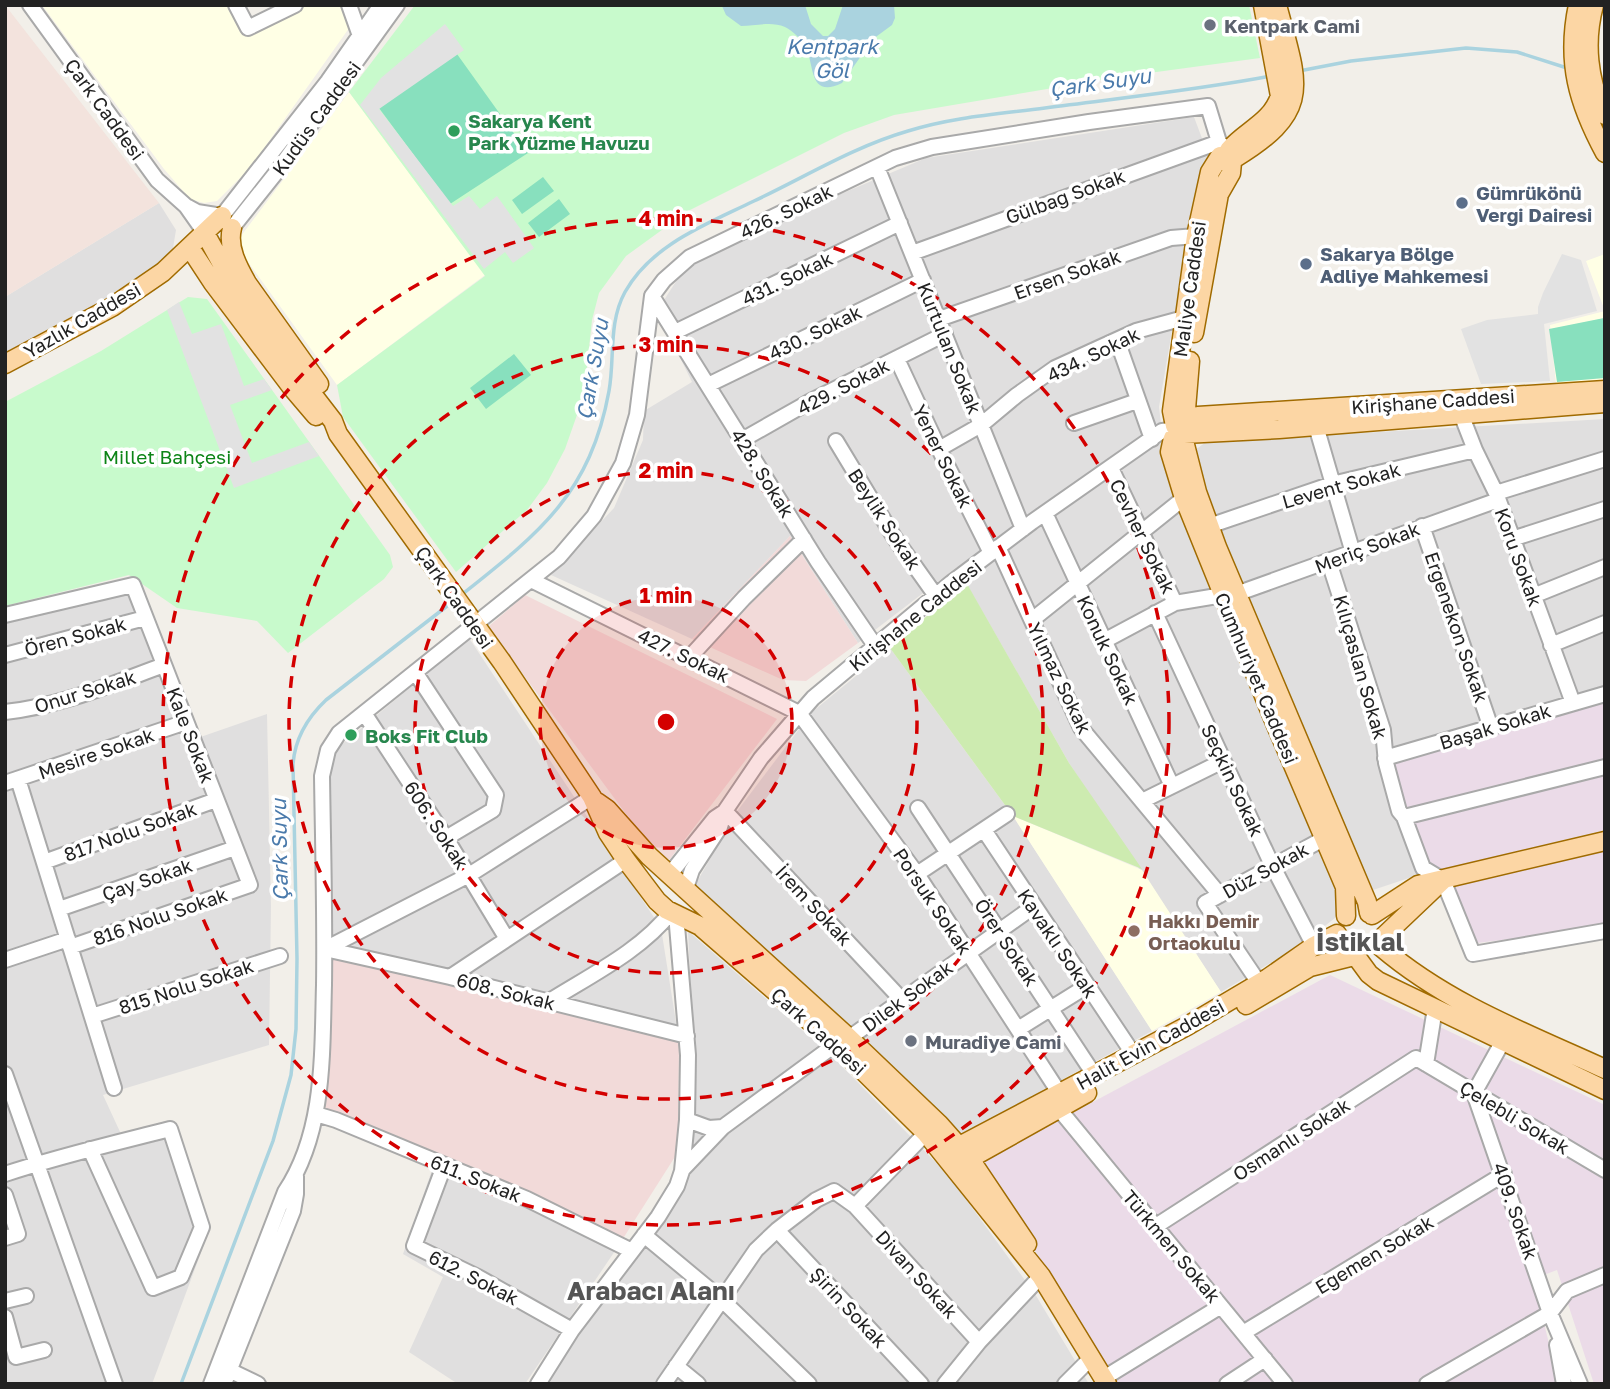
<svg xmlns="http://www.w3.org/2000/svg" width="1610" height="1389" viewBox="0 0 1610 1389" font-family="'Golos Text',sans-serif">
<rect width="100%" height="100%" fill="#f2efe9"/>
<path fill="#e0dfdf" d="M1194,117L1209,157L1191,219L1159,407L1167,475L1223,626L1342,894L1335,918L1299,946L1221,992L1069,763L957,567L858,643L790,536L692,639L551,575L614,508L643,440L644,411L692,382L657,311L684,269L791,215L926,158Z
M159,203L176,230L172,254L90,311L5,355V297Z
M1605,419V699L1388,763L1418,875L1373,890L1236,575L1191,453L1206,442Z
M128,594L189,741L267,714L271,906L269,1045L103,1095L121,1134L164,1124L205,1242L152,1384H5V622Z
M469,638L661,928L679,1041L332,955L328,756Z
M890,648L1013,816L1152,1031L958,1136L694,887L738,810L812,712Z
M688,931L833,1057L949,1176L1035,1294L1089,1384H548L561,1358L690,1176L696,1116Z
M433,1167L617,1248L525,1384H458L409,1352L443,1277L403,1254Z"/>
<path fill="#f2dad9" d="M790,536L858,643L806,681L783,680L692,639Z
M525,595L777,719L670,859L660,860L488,627Z
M332,955L679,1041L678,1152L617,1248L324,1119Z"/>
<path fill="#ebdbe8" d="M1605,699V830L1418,875L1387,763Z
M1605,851V927L1477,943L1452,887Z
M1330,975L1605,1105V1384H1594L1557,1270L1533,1279L1559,1384H1113L983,1161Z"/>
<path fill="#ffffe5" d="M42,5H228L245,34L301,5H342L352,24L250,168L217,201L204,203L190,199L164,169Z
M349,92L485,275L337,385L235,244Z
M1605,254V380L1556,384L1550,325L1605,311L1586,261Z
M1013,816L1142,870L1221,992L1152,1031Z"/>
<path fill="#f3e3dd" d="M5,5L159,203L5,297Z"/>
<path fill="#cdebb0" d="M966,582L1069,763L1142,869L1013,816L890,648Z"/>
<path fill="#c8facc" d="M415,5H1249L1260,58L1112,78L894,115L844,133L688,211L626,256L599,293L592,320L584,395L565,449L547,483L527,510L456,572L343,417L337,385L485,276L349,92Z
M188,297L207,299L390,555L393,567L384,579L288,653L257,621L177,608L129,575L5,606V402L101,351Z"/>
<path fill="#88e0be" d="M457,54L528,153L450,204L379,108Z
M543,177L554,191L522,214L512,200Z
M559,199L570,214L539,237L528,223Z
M1604,318L1605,378L1557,382L1549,329Z
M514,354L531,375L486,409L470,388Z"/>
<path fill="#e2e2e2" d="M445,24L464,50L379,109L453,206L469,196L480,209L497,196L534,248L513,263L505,252L484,269L360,105L381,78Z
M1562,254L1581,260L1597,311L1544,324L1550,381L1481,384L1461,329L1487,320L1538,314V307L1543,293Z
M179,302L192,334L221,324L244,386L264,379L272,390L230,405L252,463L309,442L319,456L234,488L167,310Z"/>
<path fill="#aad3df" d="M805,5L811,24L823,36H828L835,29L843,5H894L895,18L892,25L873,39L842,83C810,99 814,67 807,50C804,41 793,31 785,27C771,21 756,26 741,26L726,15L722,6Z"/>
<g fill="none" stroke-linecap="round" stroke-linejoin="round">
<path stroke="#aad3df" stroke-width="3.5" d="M1299,71L1351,61L1466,48L1517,52L1567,68
M460,596C538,534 590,495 609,391C615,358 608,323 625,292C652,244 707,224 754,201C805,177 853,147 908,131C953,117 999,114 1045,108C1120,98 1197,90 1271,76
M181,1384L273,1141L291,1075L296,1029L297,959L293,764C295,738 307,718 326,700L451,603"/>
<g stroke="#a9a9a9" stroke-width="18">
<path id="minor" d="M30,5L157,180L186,206L205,233
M236,5L248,28L295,5
M349,5L360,36
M877,167L1023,529
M186,206L197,212L222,216L328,81L381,5
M232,228L275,174L397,5
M912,253L1219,142
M652,296L818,562L876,647
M939,319L1171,238L1196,236
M675,332L900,223
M1117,340L1152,439
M897,359L939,449L991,553
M708,385L923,280
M1461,414L1475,450L1496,493L1573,703
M1074,423L1137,401
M1316,426L1353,553
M742,440L809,402L945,334
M836,441L894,537L936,596
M939,449L981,425L1017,395L1055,368L1136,331L1184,318
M1111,468L1175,603
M1496,493L1605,459
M1045,513L1172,786
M1209,526L1332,484L1475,450
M1422,526L1491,728
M1512,539L1605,509
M998,547L1081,728L1220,895
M1329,562L1383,730L1386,763L1399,811L1404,817L1423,868L1443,880L1473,954L1605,931
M531,580L799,713L917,874L1060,1094
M1236,594L1498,500
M1533,596L1605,567
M1155,613L1272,865L1314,946
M5,615L133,585L250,885L70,947
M1032,620L1184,498
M1104,641L1175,603L1223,595
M1551,645L1605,623
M5,655L145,618
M689,658L744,598L804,539
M415,672L496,795L493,810L446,838
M5,712C61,706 112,684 164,665
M364,713L446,838L507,939
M1385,758L1605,694
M18,779L114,1088
M5,783L186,722
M1142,801L1223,761
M918,808L1095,1076
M725,811L902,1000
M1404,817L1605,767
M984,830L1134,1055
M44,862L216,800
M670,874L715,818L724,812
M917,874L1007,814
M686,888L692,870L720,827L725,811L761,758L813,698L951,583L1032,522L1162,431L1171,430
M59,909L235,848
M325,949L450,977L687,1036
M325,949L469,875L592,797
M5,960L68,939
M450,977L626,860
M1259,983L1205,903L1325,838
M548,1002C589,976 641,951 671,912
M92,1016L280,956
M1018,1029L1087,986
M849,1038L1033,907
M1503,1041L1474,1093L1550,1313L1580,1384
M1426,1064L1435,1008
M5,1074L115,1384
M1059,1109L1285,1384
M316,1114L336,1120L527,1199L632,1251
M687,1120L709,1128L723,1127
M444,1166L414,1246L478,1277L572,1330
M683,1169L723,1127L836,1044
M5,1174C59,1156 115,1143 170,1129L202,1227L181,1277L153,1288L90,1149
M5,1195L18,1234L5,1238
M855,1206L979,1342
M1156,1226L1416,1058L1605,1170
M777,1230L921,1384
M644,1235L721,1299L809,1384
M5,1301L26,1296
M5,1317L16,1357L44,1350
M1243,1333L1504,1174
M1557,1345L1564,1384
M676,1366L698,1384
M229,1370L258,1384
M1104,1378L1221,1306
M211,1384L285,1192C325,1132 322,1055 324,985C325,916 323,846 322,776L328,750L339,733L559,557L594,516L623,463L637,415L652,296L664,280L690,257L895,158L932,147L1089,122L1208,106L1219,142L1227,150
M224,1384L293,1211L296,1194V1176
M538,1384L572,1330L658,1217L677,1186L682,1171L687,1120L688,1055L676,914
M664,1384L756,1250L777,1230L816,1200L834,1191L855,1206L926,1133
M945,1384L979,1342L1041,1276
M1065,1384L1092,1357
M1227,1384L1265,1359
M1427,1384L1550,1313L1567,1291L1605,1275"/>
</g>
<g stroke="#a06b00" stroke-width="21">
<path id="major" d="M1578,5C1566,62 1578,103 1605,153
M1594,5C1584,42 1588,81 1605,115
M1229,150C1246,130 1271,123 1280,96L1263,5
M1235,158C1314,110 1298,85 1277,5
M232,228C227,247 238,267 247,283L319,384
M205,233L246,308L333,421L338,434L502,662L592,797L608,833L626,860L657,901L667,910L700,926L836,1044L926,1133L1041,1276L1107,1384
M190,248L213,283L293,389L316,416
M1194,333L1219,194L1231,173L1232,162
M5,364L112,307L163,272L222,216
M1175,426L1172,411L1196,236L1210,172L1220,156
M1181,426L1186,409L1190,361
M1181,427L1198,416L1605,390
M1184,434L1279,429L1605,403
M1183,437L1197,492L1217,547L1367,902L1369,913
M1173,438L1170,452L1184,498L1273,718L1345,887L1346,916
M597,802L607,809L649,856L849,1038L939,1124L970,1159L1027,1244
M1372,915L1418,885L1605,841
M1384,936L1443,880
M1381,947C1448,1004 1526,1033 1605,1069
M1358,959L1369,974L1378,981L1605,1090
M1246,1005L1310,967L1350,957
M950,1151L1187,1026L1268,978L1314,946L1337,934
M962,1163L1087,1093"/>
</g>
<use href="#minor" stroke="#fff" stroke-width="14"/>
<use href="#major" stroke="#fcd6a4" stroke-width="18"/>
</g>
<circle cx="666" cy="722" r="126" fill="#d40000" fill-opacity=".12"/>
<g fill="none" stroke="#d40000" stroke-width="3.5" stroke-dasharray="12 9">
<circle cx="666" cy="722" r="126"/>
<circle cx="666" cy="722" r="251"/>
<circle cx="666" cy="722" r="377"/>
<circle cx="666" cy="722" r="503"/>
</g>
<g fill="#6b7280" stroke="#fff" stroke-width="2.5">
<circle cx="1210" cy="25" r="7"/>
<circle cx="911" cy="1041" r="7"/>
</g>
<g fill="#2e9e5b" stroke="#fff" stroke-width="2.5">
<circle cx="454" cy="131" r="7"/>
<circle cx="351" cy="735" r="7"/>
</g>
<g fill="#5c6f8a" stroke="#fff" stroke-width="2.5">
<circle cx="1462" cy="203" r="7"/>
<circle cx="1306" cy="264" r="7"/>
</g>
<circle fill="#8d6e63" stroke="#fff" stroke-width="2.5" cx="1134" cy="931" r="7"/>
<g text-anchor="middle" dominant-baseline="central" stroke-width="7" stroke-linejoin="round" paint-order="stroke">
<g font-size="19" font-weight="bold" fill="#5b616d" stroke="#fff" text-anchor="start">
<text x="1224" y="25">Kentpark Cami</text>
<text x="925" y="1041">Muradiye Cami</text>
</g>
<g font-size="19" fill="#222" stroke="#fff">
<text transform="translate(105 109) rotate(54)">Çark Caddesi</text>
<text transform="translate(316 118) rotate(-54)">Kudüs Caddesi</text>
<text transform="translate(1065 196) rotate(-20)">Gülbağ Sokak</text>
<text transform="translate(786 211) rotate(-26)">426. Sokak</text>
<text transform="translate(1067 274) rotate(-20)">Ersen Sokak</text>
<text transform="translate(787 278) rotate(-26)">431. Sokak</text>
<text transform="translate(1189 289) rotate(-82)">Maliye Caddesi</text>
<text transform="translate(82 320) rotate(-30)">Yazlık Caddesi</text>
<text transform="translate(815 332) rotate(-26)">430. Sokak</text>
<text transform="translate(950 348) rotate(68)">Kurtulan Sokak</text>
<text transform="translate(1093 354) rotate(-26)">434. Sokak</text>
<text transform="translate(843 386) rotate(-27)">429. Sokak</text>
<text transform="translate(1433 401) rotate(-4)">Kirişhane Caddesi</text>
<text transform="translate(943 456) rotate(64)">Yener Sokak</text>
<text transform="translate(763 473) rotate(58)">428. Sokak</text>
<text transform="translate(1341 485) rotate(-16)">Levent Sokak</text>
<text transform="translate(885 519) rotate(57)">Beylik Sokak</text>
<text transform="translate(1143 536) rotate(64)">Cevher Sokak</text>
<text transform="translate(1367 547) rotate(-21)">Meriç Sokak</text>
<text transform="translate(1519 557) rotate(70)">Koru Sokak</text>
<text transform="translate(455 597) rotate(55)">Çark Caddesi</text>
<text transform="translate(915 615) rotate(-39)">Kirişhane Caddesi</text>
<text transform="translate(1457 627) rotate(71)">Ergenekon Sokak</text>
<text transform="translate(75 636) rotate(-15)">Ören Sokak</text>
<text transform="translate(1108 650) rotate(65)">Konuk Sokak</text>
<text transform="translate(684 655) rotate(26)">427. Sokak</text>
<text transform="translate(1361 667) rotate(74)">Kılıçaslan Sokak</text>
<text transform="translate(1060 678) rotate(64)">Yılmaz Sokak</text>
<text transform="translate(1257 678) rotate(67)">Cumhuriyet Caddesi</text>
<text transform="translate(85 691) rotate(-17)">Onur Sokak</text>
<text transform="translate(1495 726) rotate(-17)">Başak Sokak</text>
<text transform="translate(191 735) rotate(69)">Kale Sokak</text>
<text transform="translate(96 753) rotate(-19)">Mesire Sokak</text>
<text transform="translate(1233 780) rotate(65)">Seçkin Sokak</text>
<text transform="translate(437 825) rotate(57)">606. Sokak</text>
<text transform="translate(130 831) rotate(-20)">817 Nolu Sokak</text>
<text transform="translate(1265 870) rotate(-29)">Düz Sokak</text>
<text transform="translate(147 879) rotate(-19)">Çay Sokak</text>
<text transform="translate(933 901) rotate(56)">Porsuk Sokak</text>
<text transform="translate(814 905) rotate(47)">İrem Sokak</text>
<text transform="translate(160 916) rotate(-19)">816 Nolu Sokak</text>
<text transform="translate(1007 942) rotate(57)">Örer Sokak</text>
<text transform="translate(1058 943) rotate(56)">Kavaklı Sokak</text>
<text transform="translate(186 986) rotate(-18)">815 Nolu Sokak</text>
<text transform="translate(506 991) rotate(14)">608. Sokak</text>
<text transform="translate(907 996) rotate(-36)">Dilek Sokak</text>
<text transform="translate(819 1031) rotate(42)">Çark Caddesi</text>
<text transform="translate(1150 1044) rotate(-29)">Halit Evin Caddesi</text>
<text transform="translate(1515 1117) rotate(31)">Çelebli Sokak</text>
<text transform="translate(1291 1139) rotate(-33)">Osmanlı Sokak</text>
<text transform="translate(476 1178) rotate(22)">611. Sokak</text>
<text transform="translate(1516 1211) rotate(71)">409. Sokak</text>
<text transform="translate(1172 1246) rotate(50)">Türkmen Sokak</text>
<text transform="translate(1374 1254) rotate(-31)">Egemen Sokak</text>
<text transform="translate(917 1274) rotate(48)">Divan Sokak</text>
<text transform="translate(474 1277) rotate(27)">612. Sokak</text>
<text transform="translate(849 1307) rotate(47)">Şirin Sokak</text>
</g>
<g font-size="19" font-weight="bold" fill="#27864d" stroke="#fff" text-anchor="start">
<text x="468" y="120">Sakarya Kent<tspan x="468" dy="22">Park Yüzme Havuzu</tspan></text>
<text x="365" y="735">Boks Fit Club</text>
</g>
<g font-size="19" font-weight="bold" fill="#4e5e75" stroke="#fff" text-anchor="start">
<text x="1476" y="192">Gümrükönü<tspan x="1476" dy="22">Vergi Dairesi</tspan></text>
<text x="1320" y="253">Sakarya Bölge<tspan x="1320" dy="22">Adliye Mahkemesi</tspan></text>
</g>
<g font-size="19" fill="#0c8416" stroke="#fff">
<text x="167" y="456">Millet Bahçesi</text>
</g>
<g font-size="19" font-weight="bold" fill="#785e54" stroke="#fff" text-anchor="start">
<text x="1148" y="920">Hakkı Demir<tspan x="1148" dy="22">Ortaokulu</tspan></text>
</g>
<g font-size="21" font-style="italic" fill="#4a7aab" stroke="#fff">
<text x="832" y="46">Kentpark<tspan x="832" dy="24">Göl</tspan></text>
<text transform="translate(1100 82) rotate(-8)">Çark Suyu</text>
<text transform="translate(592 369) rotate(-80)">Çark Suyu</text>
<text transform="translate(279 850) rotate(-91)">Çark Suyu</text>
</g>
<g font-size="26" font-weight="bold" fill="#555" stroke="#fff">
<text x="1360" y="941">İstiklal</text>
<text x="651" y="1290">Arabacı Alanı</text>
</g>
</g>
<circle cx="666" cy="722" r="10" fill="#d40000" stroke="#fff" stroke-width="3.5"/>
<g font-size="21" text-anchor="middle" font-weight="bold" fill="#d40000" stroke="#fff" stroke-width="7" stroke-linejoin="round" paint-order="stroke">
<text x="666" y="226">4 min</text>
<text x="666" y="352">3 min</text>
<text x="666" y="478">2 min</text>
<text x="666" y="603">1 min</text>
</g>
<rect width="1610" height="1389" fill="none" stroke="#222222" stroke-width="14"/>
</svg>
